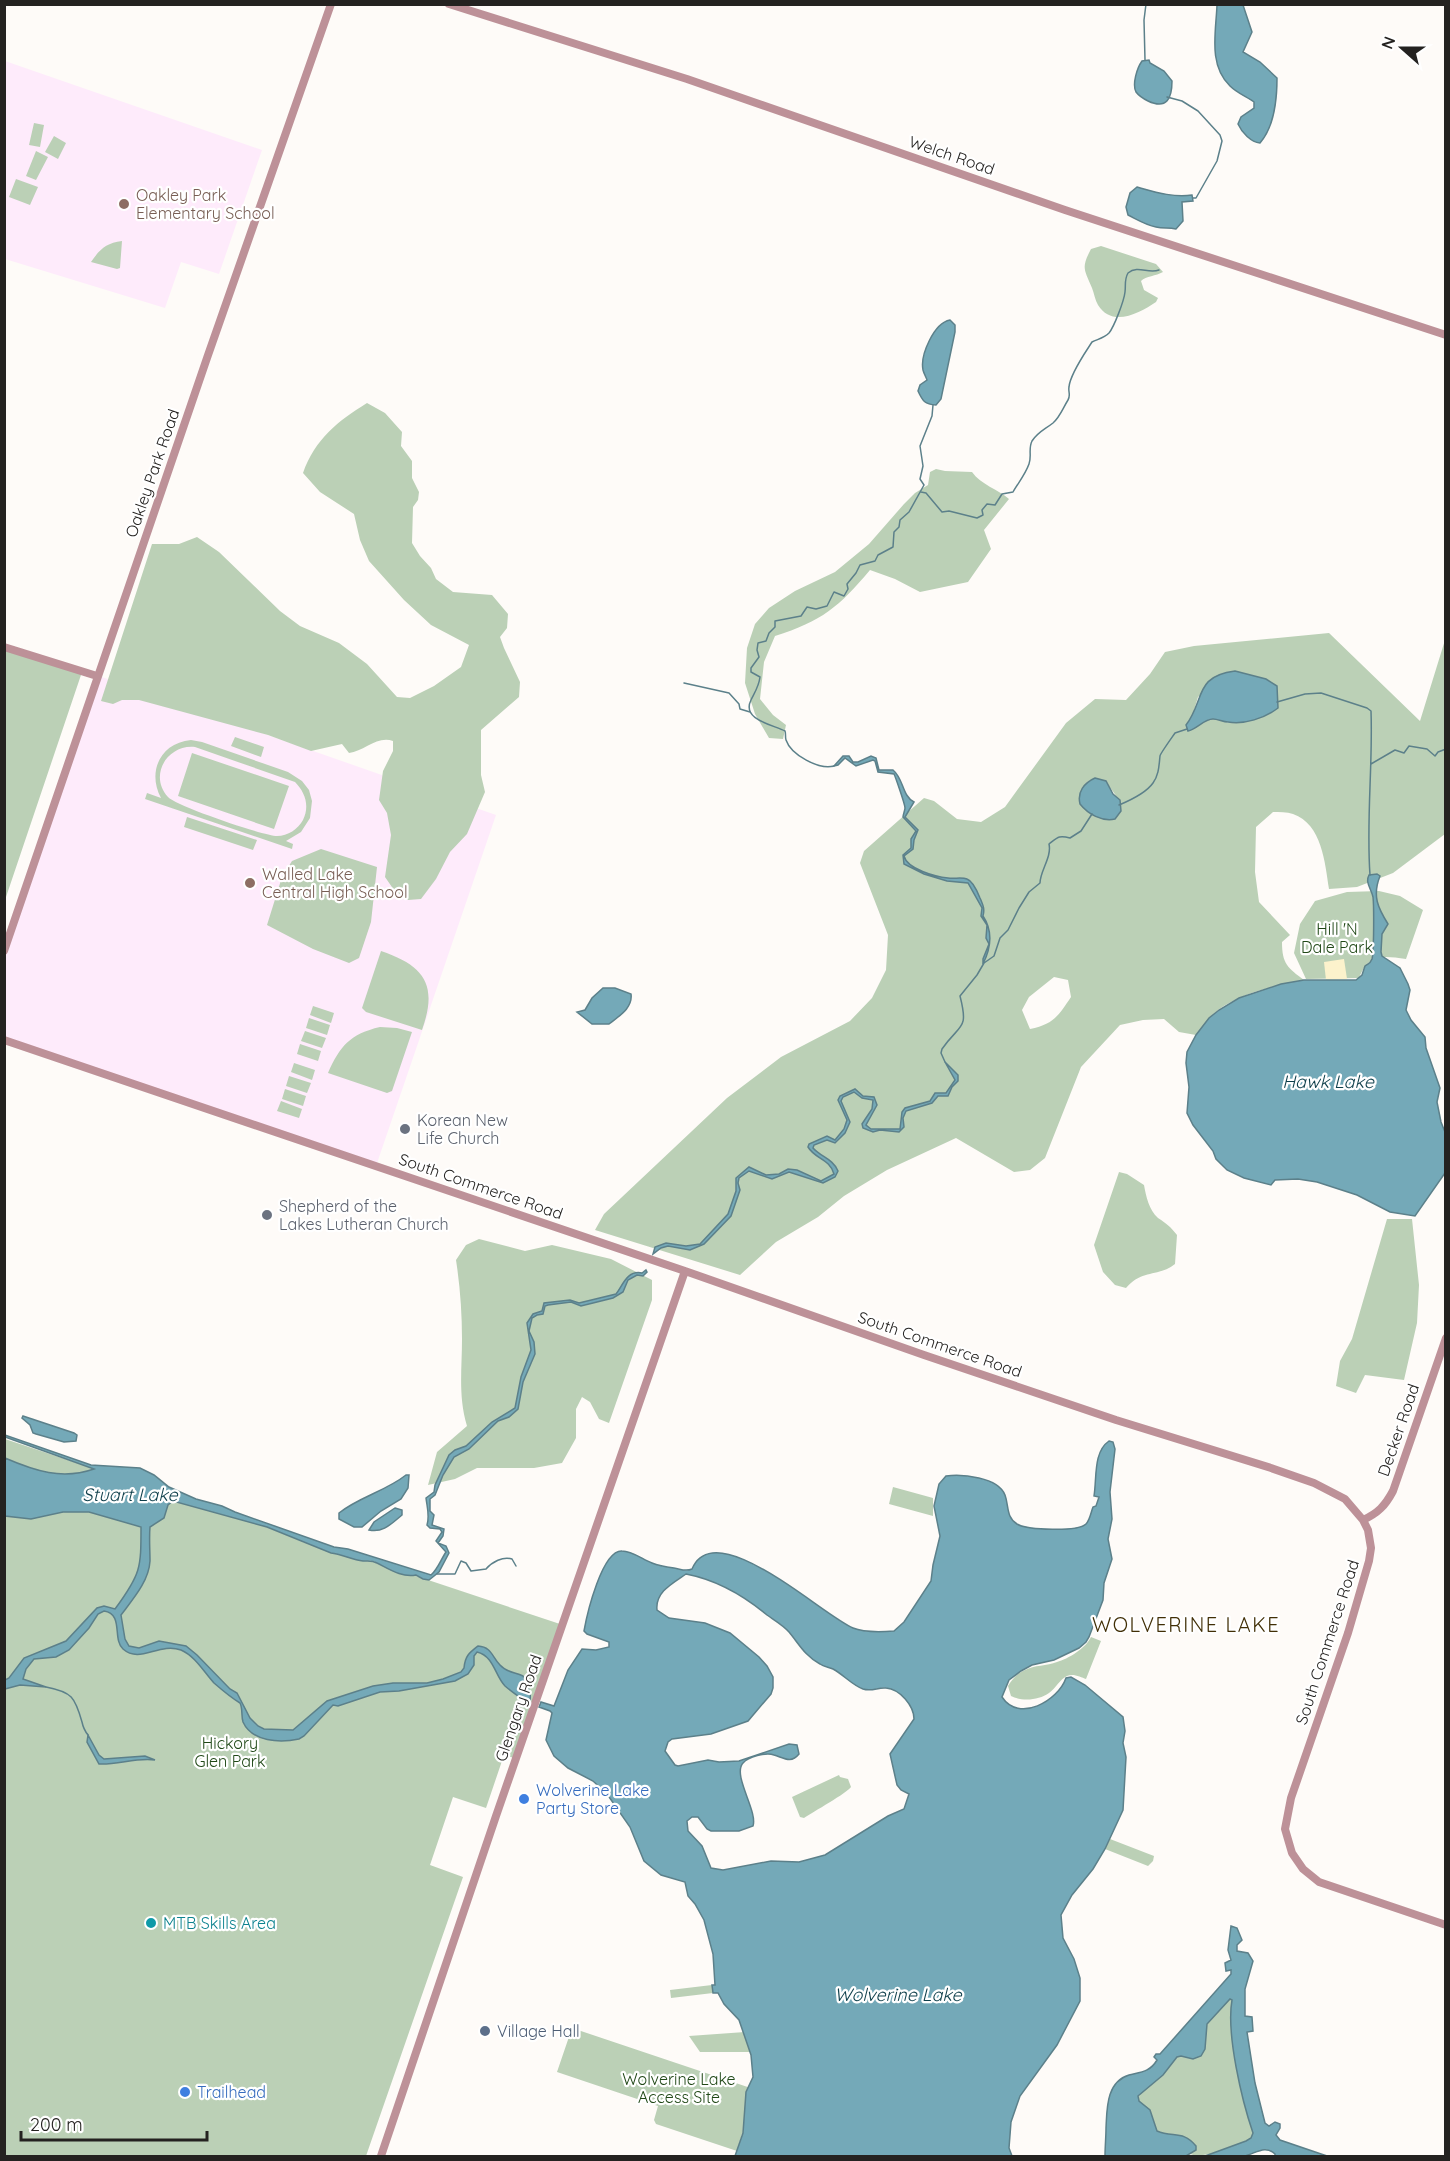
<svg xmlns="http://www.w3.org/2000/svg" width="1450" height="2161" viewBox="0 0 1450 2161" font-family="Quicksand,sans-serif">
<rect width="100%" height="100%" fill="#fefbf8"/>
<path fill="#feebfb" d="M5,61L262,150L219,274L181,262L165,308L5,259Z
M99,676L496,815L375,1169L5,1042V951Z"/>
<path fill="#bbd0b6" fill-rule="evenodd" d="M34,123L44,125L40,147L29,145Z
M54,136L66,143L58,159L45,152Z
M36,151L48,157L36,180L26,176Z
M16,179L38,187L30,205L9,197Z
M122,241L120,268L117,269L91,262C100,249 106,243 122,241Z
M1101,246L1156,264L1163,272C1156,276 1146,276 1141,281L1144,290L1158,298L1156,302C1140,313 1112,328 1098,305C1095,300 1094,293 1092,288C1084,269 1081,268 1091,249Z
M367,403L385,413L402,432L401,446L412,461V478L419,492L418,500L413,507L412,543L420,556L431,568L436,579L453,592L492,595L508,614L507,628L500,637L504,648L520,682L519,697L481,730V775L485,792L467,834L450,852L436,879L421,899L408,900L394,890L385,877L391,835L387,813L379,800L383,771L393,751V741C378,735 364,751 349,753L342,744L311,751L268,735L139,700H122L113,704L101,701L152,544H179L197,537L219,552L280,611L300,626L339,643L367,664L397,697L410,698L434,686L461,667L469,645L431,625L404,600L369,561L360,540L354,514L320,492L303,473C315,439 338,421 367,403Z
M936,469L945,471L972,472C981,485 998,489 1009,499L984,530L991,549L968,582L920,592L895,579L870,570C839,607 822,621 775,636L764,662L760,699L773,715L786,725L783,739L769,738L755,714L745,683L747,648L755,624L769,608L795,591L835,572L869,544L904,504L915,493L928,485L930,472Z
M1329,633L1420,721L1445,640V834L1393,873L1357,887L1329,889C1325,863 1322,824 1293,814C1287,812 1279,812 1273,812L1256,827L1255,872L1259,902L1290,935L1282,942C1282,964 1288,968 1304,980C1275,986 1243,992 1218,1010C1209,1017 1203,1027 1196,1035L1179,1032L1164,1019L1143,1020L1120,1025L1081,1067L1045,1158L1030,1170L1014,1172L956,1138L887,1170L844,1196L818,1217L776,1242L740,1275L595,1230L604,1214L727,1098L781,1057L850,1021L872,998L886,970L888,935L860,863L864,851L924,798L934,801L957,819L981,822L1005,807L1066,723L1095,699L1126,700L1150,674L1165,652L1194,646ZM1235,671L1266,679L1277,687L1278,708C1266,717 1249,722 1233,723C1226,723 1220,719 1214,719C1207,719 1194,724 1186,725L1193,714L1198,697ZM1095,778L1106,781C1114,796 1127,802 1116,818L1083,787L1087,782ZM1054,977L1068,980L1071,997C1058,1016 1054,1024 1030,1029L1022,1010L1029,997Z
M5,649L82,672L5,900Z
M235,737L264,747L261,757L231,746Z
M191,740L202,742L288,772L302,781L309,790L312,801L310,818L301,832L286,841L293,844L292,849L145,799L147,793L161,798C147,772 160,743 191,740ZM195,747L295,782C305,792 310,806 303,820C298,829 288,836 277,836C264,836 176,806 168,797C148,775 168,744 195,747Z
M192,753L289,786L274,829L178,796Z
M187,817L257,840L253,850L184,827Z
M321,849L377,867L371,922L359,958L349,963L313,949L267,925L282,877L292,861Z
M1379,891L1400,896L1423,910L1406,959C1383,956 1369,953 1359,978L1306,979L1294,953L1300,924L1315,901L1347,892Z
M381,951C425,966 438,985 422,1030L366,1012L362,1008Z
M313,1006L334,1013L331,1023L310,1015Z
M309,1018L330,1025L327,1035L306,1028Z
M380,1027L397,1028L412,1032L392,1091L387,1093L328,1073C340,1046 350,1034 380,1027Z
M305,1031L326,1038L322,1048L301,1041Z
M300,1044L321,1051L318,1061L297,1054Z
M294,1063L315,1070L312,1080L291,1072Z
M289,1076L311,1083L307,1093L286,1086Z
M285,1089L306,1096L303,1106L282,1099Z
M281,1101L302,1109L299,1118L277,1111Z
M1119,1172L1127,1174L1144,1185C1146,1196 1149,1210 1158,1218C1167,1224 1170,1226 1177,1235L1175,1264C1159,1277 1142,1269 1126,1288L1115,1285L1103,1272L1094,1245Z
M1387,1219H1412L1419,1285L1417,1323L1404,1380L1365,1375L1356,1393L1336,1386L1340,1361L1352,1339Z
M479,1239L525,1251L552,1245L611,1259L652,1280V1300L609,1423L599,1419L590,1402L582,1397L576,1409V1438L562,1463L534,1468H477L455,1479L428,1485L437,1452L467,1426C458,1396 462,1369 462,1339C462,1312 460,1286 456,1260L466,1245Z
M5,1439L560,1624L514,1758L504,1755L486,1808L453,1797L430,1865L463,1877L366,2156H5Z
M893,1487L933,1498V1516L889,1504Z
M1091,1637L1101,1641L1086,1679C1081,1677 1073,1673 1067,1676C1060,1679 1056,1688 1049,1693C1039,1700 1023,1702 1011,1696L1008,1686C1012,1680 1017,1673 1025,1670C1034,1665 1047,1666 1057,1662C1068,1659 1086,1648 1091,1637Z
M839,1775L840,1777L848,1779L851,1787C847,1793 813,1812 804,1818L800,1817L792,1797Z
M1110,1839L1154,1856L1153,1861L1148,1866L1105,1849Z
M712,1985L713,1993L671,1998L670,1990Z
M1223,1996H1237L1256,2138L1224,2152L1196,2156L1159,2143L1136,2103L1143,2087Z
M572,2028L789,2101L742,2134L737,2151L656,2124L654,2120L658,2106L557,2072Z
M745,2032L751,2052H700L689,2036Z"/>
<path fill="#fcf2cc" d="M1344,959L1347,979L1326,980L1324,962Z"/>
<path fill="#74a9b8" stroke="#5c808a" stroke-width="1.5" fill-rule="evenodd" d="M1217,5H1243L1252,32L1243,52L1260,62L1277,78C1277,99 1275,126 1260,143C1251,142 1242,133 1238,124L1241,117L1254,108V102C1247,97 1237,93 1230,86C1208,65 1216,32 1217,5Z
M1149,60L1150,63L1164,71L1172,81C1172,98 1167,110 1148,101C1144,99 1139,96 1136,92C1132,84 1137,68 1142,61Z
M1137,187C1155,192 1174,198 1192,195L1193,201L1182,202L1183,221L1176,229C1168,227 1164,229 1156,227C1146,225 1138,220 1128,215L1126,207L1130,193Z
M950,320L955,325V332L941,399L936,405C925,404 923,402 918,391L920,385L927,380C926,377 924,374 923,370C920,355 934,323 950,320Z
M1235,671L1266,679L1277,686L1278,708C1265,718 1244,725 1228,722C1223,722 1218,719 1213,719C1204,719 1197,729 1188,731L1186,725C1205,700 1194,676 1235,671Z
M843,756H849L853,762H858L871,756L876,758L879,770H893C904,779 902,796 914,802L905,817L918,830L914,840L913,849L904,856C907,869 936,877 948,878C954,879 962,877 967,879C973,881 978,893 980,898C983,905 985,909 983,916C993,931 991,948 983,964V959L989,944L986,938L987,925L981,916L982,908L968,883L947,881L924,874L904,864L903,855L911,848V839L916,831L903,817C903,815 905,810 905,808C905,804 895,776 894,774L878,772L875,761L873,760L856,766L845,758L838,765L834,766Z
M1095,778L1106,781L1113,794L1120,800L1121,811L1115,819C1102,822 1088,814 1080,804C1077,792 1084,783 1095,778Z
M1369,875L1377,874L1380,876C1372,896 1378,908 1388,924L1382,934L1381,952L1382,956L1400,968L1408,984L1410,990L1406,1010L1411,1020L1425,1037L1426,1048L1440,1088L1437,1102L1441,1122L1445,1132V1173L1415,1216L1390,1212L1357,1195L1317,1182L1298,1179L1275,1180L1271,1185L1244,1178L1227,1170L1216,1159L1213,1151L1193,1125L1187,1113L1189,1087L1186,1063L1187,1052L1196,1035L1209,1018L1219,1010L1239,998L1281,984L1304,980H1356L1362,975L1365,966C1369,963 1370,964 1372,959C1374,952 1374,906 1373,897C1371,888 1365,883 1369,875Z
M603,988H615L631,994C633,1008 619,1016 609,1024H592L577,1012L585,1010L592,998Z
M945,1062L958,1075V1081L952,1087L948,1096H938L932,1103L906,1111L903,1118L904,1127L899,1132L880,1130L873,1132L863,1128L862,1124L872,1109L873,1100L862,1098L854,1092L843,1097L841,1101L850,1122L845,1133L835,1143L827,1140L814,1145L813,1148C821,1157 833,1159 838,1171L835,1177L823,1183L789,1172L772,1179L749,1171L739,1178L738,1183L740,1190L731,1216L704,1244L690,1250L668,1246L661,1248L653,1254L655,1247L666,1243L686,1246L700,1244L728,1214L736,1191V1178L749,1167L766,1175L779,1174L788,1169L797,1170L821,1181L834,1174C830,1159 815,1159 808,1147L809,1144L827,1136L835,1140L844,1129L847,1120L838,1100L840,1096L855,1089L863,1096L874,1097L877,1105L866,1125L871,1129H900L902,1112L905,1108L930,1101L935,1093H946L955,1080Z
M646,1270L647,1272L643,1276L637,1275L628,1280L623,1292L613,1298L581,1306L571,1302L548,1305L545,1306L543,1314L537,1315L532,1318L529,1331L534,1342L535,1354L523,1382L518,1409L509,1417L498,1421L469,1449L454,1457L443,1475L435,1495L430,1499V1511L434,1515L432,1525L444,1529L443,1536L438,1543L446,1546L449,1553L439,1572L429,1580L423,1579L416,1575C402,1578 389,1569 377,1563C372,1560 368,1561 363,1561C352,1560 342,1554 331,1553L267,1527L173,1501L168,1505L164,1518L150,1527C149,1538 150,1550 150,1561C149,1581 133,1599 121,1615L125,1639L129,1646L139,1648L159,1641L186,1646L197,1655L230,1689L237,1693L250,1718L258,1726L264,1729L293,1730L327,1701L373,1686L393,1683H427L443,1679L461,1672L464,1668C465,1656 469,1653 478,1646C492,1647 492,1657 500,1665C507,1673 515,1672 523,1676C527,1685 533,1694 529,1704C521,1698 513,1693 505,1686C495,1676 494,1656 477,1652L474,1656V1665L468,1674L455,1681L399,1691L380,1692L338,1706L333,1705L304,1736L299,1739C280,1743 252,1742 243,1722C241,1716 243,1709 240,1703C230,1697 222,1690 214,1683C204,1672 195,1656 181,1650C159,1642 140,1664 123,1649C112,1639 124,1614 104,1611L98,1614L89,1628L69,1650L56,1657L34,1659L26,1669L23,1679L46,1687L20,1685L5,1689V1680L9,1678L24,1658L66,1641L97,1608L104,1606L115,1609C141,1574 141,1568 141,1527L89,1512H63L31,1519L5,1516V1458C35,1471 62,1480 94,1469L5,1437V1435L91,1465L140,1468L154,1475L169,1487L196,1499L222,1506L235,1512L334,1547L348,1549L431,1575C438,1569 441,1559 446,1552L436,1541L442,1532L440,1529L430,1528L427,1525C430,1516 427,1507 426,1498L434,1492L435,1485L449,1455L455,1450L466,1446L492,1422L515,1408L521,1377L531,1350L527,1323L533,1314L542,1311L544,1303L570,1300L579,1303L616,1294C623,1285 627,1270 642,1273Z
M23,1416L74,1433L77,1435L76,1441L64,1442L36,1434L33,1433L30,1425L22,1418Z
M1109,1441L1113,1442L1115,1449L1110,1492L1112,1519L1108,1539L1112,1559L1104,1583L1103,1600L1089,1637L1086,1642L1079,1648L1054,1660L1032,1665L1021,1671L1009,1680L1002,1697C1019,1723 1058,1701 1066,1678L1071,1677L1085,1685L1123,1717L1125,1731L1123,1743L1126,1757L1123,1810L1105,1849L1093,1869L1072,1895L1061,1915L1063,1938L1074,1959L1080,1978V2001L1057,2045L1020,2096L1011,2122L1009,2148L1012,2156H735L743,2133L746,2092L753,2077L751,2055L739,2020L724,2004L718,1993H713L712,1985H715L713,1954L704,1920L695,1904L688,1896L685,1882L661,1875L644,1861L630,1827L607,1794L593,1781L568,1768L554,1756L546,1740L552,1713L550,1711L539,1707L541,1702L554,1706L568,1670L582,1649L596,1650L609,1647V1642L587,1634L584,1631C587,1614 602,1550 622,1551C632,1551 642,1559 652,1563C659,1566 666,1567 674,1568C681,1569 685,1572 692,1569C715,1514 822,1615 853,1628C865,1633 881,1632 894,1631L904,1622L931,1581L933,1565L940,1536L934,1506L939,1484L946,1476C962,1474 998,1477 1005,1495C1009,1506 1006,1517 1017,1524C1027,1530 1078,1532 1086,1524C1090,1520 1091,1512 1093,1507L1096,1506L1099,1497L1094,1496C1097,1478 1093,1452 1109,1441ZM686,1574C717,1580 743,1595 767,1615C774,1620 783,1625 789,1632C799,1644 805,1656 820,1664C824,1667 829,1667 833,1669C844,1675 852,1685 863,1689C872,1692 878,1687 886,1688C900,1689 914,1706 914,1719L890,1754L897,1785L901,1790L909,1794L904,1809L888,1816L825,1855L799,1862L771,1861L723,1870L711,1868L702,1846L688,1831L687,1821L692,1817H698L707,1829L711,1831H739L753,1826C758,1811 732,1775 743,1763C748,1757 766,1752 774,1755C784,1758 791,1764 799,1754L797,1745L789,1744L739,1761L719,1762L708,1760L678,1766L675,1765L665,1751L668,1742L672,1739L711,1734L748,1721L771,1694L773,1688V1677L767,1666L759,1657L730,1633L705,1623L669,1618L657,1610C655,1592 673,1583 686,1574Z
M406,1475H409L408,1488L401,1499L381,1511L362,1527H354L339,1519V1513C359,1497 386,1491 406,1475Z
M395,1508L402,1510V1515C391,1524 383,1533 369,1530L374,1522Z
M88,1735L99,1755L104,1759L145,1756L155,1760C137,1757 118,1765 99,1764L87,1742Z
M1231,1926L1237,1928L1242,1940L1237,1945V1951L1248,1953L1253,1961L1245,1989V2016L1252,2017L1253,2031L1247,2032L1255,2083L1265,2123L1269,2126L1275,2122L1280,2124V2128L1276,2135L1280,2140L1327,2156H1275V2154C1265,2144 1255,2154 1244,2156C1232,2159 1217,2157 1205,2156L1246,2141L1251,2138L1253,2133C1242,2101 1226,2034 1232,2000L1230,1999L1207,2024L1205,2049L1201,2056L1193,2059L1181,2056L1177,2057L1163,2075L1138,2096L1139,2101L1150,2110L1157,2131C1173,2138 1183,2130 1196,2146V2150L1186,2156H1105C1105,2147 1106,2137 1106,2128C1107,2109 1106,2082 1129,2075C1141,2072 1150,2072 1157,2060L1154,2057L1156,2054H1160L1231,1974V1970L1226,1971L1225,1963L1231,1960L1228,1950Z"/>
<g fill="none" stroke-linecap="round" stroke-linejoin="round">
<path stroke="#5c808a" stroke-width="1.5" d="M1145,60L1144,20L1146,4
M1167,97L1182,101L1198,111L1220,135L1222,141L1217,161L1196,198H1193
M921,492L926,493L942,512L949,511L977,518L983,515L982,510L987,504L995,505L1002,494L1013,492C1018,483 1025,475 1029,464C1032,456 1028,449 1032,441C1038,432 1044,430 1053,423C1060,417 1063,408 1068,400C1071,395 1068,392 1069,387C1070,374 1085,353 1092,342C1098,339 1104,338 1109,333C1114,327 1124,301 1125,292C1126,285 1124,280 1128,273C1138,265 1148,274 1159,270
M684,683L729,693L739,704L740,709L750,712
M1277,702L1305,694L1321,693L1367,708L1371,711C1373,766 1366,820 1370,875
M1371,764L1395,750L1404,753L1409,746L1427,749L1435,756L1438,752L1446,749
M834,766C819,770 791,755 786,740C785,737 786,733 785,731C774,725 741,720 751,700C755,692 759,686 760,677L751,672V668L759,657L757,650L758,643L766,641L769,633L775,627V621L801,616L807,607L816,609L827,606L834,592L844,596L848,589L847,584L856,573L860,565L875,561L878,555L893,547L894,532L899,527L900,520L909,512L924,485L920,479L923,466L920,446L932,416L933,405
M1119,805C1131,800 1146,793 1153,783C1159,775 1159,765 1160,756C1160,754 1173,736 1175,733L1187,729
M945,1062L941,1053L942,1049C960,1023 969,1031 960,996L977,975L984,963L994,956L1000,938L1008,930L1019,908L1029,892L1040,883C1040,871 1052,857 1049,844C1058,837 1059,835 1070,838L1081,831L1092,814
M437,1574H455L461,1561L466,1563L471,1571L486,1569C492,1562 503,1556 512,1559L516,1566
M46,1687C72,1692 75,1697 82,1722C83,1727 84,1730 88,1735"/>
<path stroke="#bd9198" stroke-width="8" d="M449,4L687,79L1065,210L1446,335
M4,647L97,676
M4,951L207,358L331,4
M4,1040L685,1271L924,1355L1116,1420L1271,1468L1314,1483L1345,1499L1363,1520L1368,1530L1371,1548L1369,1561L1348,1633L1291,1798L1285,1829L1292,1853L1303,1869L1319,1882L1446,1925
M1363,1520C1378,1513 1385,1506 1393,1491L1446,1338
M381,2156L496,1816L685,1271"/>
</g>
<g fill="#8d6e63" stroke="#fff" stroke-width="2">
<circle cx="124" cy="204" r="6"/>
<circle cx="250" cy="883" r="6"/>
</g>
<g fill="#6b7280" stroke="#fff" stroke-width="2">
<circle cx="405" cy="1129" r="6"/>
<circle cx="267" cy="1215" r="6"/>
</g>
<g fill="#3f7fe0" stroke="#fff" stroke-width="2">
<circle cx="524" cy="1799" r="6"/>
<circle cx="185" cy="2092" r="6"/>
</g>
<circle fill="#0f9aa8" stroke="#fff" stroke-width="2" cx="151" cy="1923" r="6"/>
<circle fill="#5c6f8a" stroke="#fff" stroke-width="2" cx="485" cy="2031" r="6"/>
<g text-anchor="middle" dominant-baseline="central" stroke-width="4.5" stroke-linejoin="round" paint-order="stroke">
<g font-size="16" fill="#242220" stroke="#fff">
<text transform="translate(952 155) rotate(19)">Welch Road</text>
<text transform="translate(152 473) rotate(-71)">Oakley Park Road</text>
<text transform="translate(481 1186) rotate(19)">South Commerce Road</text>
<text transform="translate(940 1344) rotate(19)">South Commerce Road</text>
<text transform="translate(1398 1430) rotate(-71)">Decker Road</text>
<text transform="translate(1327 1642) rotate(-72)">South Commerce Road</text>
<text transform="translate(518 1708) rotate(-71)">Glengary Road</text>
</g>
<g font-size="16" fill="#785e54" stroke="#fff" text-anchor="start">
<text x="136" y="195">Oakley Park<tspan x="136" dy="18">Elementary School</tspan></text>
<text x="262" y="874">Walled Lake<tspan x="262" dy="18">Central High School</tspan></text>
</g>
<g font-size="16" fill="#204817" stroke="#fff">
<text x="1337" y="929">Hill 'N<tspan x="1337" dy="18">Dale Park</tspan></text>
<text x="230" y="1743">Hickory<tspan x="230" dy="18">Glen Park</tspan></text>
<text x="679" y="2079">Wolverine Lake<tspan x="679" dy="18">Access Site</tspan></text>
</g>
<g font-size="16" fill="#5b616d" stroke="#fff" text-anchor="start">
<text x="417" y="1120">Korean New<tspan x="417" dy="18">Life Church</tspan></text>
<text x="279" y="1206">Shepherd of the<tspan x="279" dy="18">Lakes Lutheran Church</tspan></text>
</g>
<g font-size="16" fill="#366cbe" stroke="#fff" text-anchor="start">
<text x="536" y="1790">Wolverine Lake<tspan x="536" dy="18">Party Store</tspan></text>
<text x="197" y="2092">Trailhead</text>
</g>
<g font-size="16" fill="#0d838f" stroke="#fff" text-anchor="start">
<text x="163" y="1923">MTB Skills Area</text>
</g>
<g font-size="16" fill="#4e5e75" stroke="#fff" text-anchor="start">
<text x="497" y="2031">Village Hall</text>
</g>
<g font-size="18" font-style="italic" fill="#0d3e4a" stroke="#fff">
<text x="1328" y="1081">Hawk Lake</text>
<text x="130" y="1494">Stuart Lake</text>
<text x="898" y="1994">Wolverine Lake</text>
</g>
<g font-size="20" letter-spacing="1.5" fill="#412f06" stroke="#fff">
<text x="1186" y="1624">WOLVERINE LAKE</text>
</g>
</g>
<rect width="1450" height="2161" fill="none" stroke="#242220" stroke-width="12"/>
<g transform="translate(1402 48) rotate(291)" stroke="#ffffff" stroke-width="4.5" paint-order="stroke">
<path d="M0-4.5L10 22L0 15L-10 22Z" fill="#242220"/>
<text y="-9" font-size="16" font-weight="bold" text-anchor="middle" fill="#242220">N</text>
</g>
<path d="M21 2131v9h186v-9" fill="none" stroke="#242220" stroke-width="3"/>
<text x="30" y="2131" font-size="18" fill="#242220" stroke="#ffffff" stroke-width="4.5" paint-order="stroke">200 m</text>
</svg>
